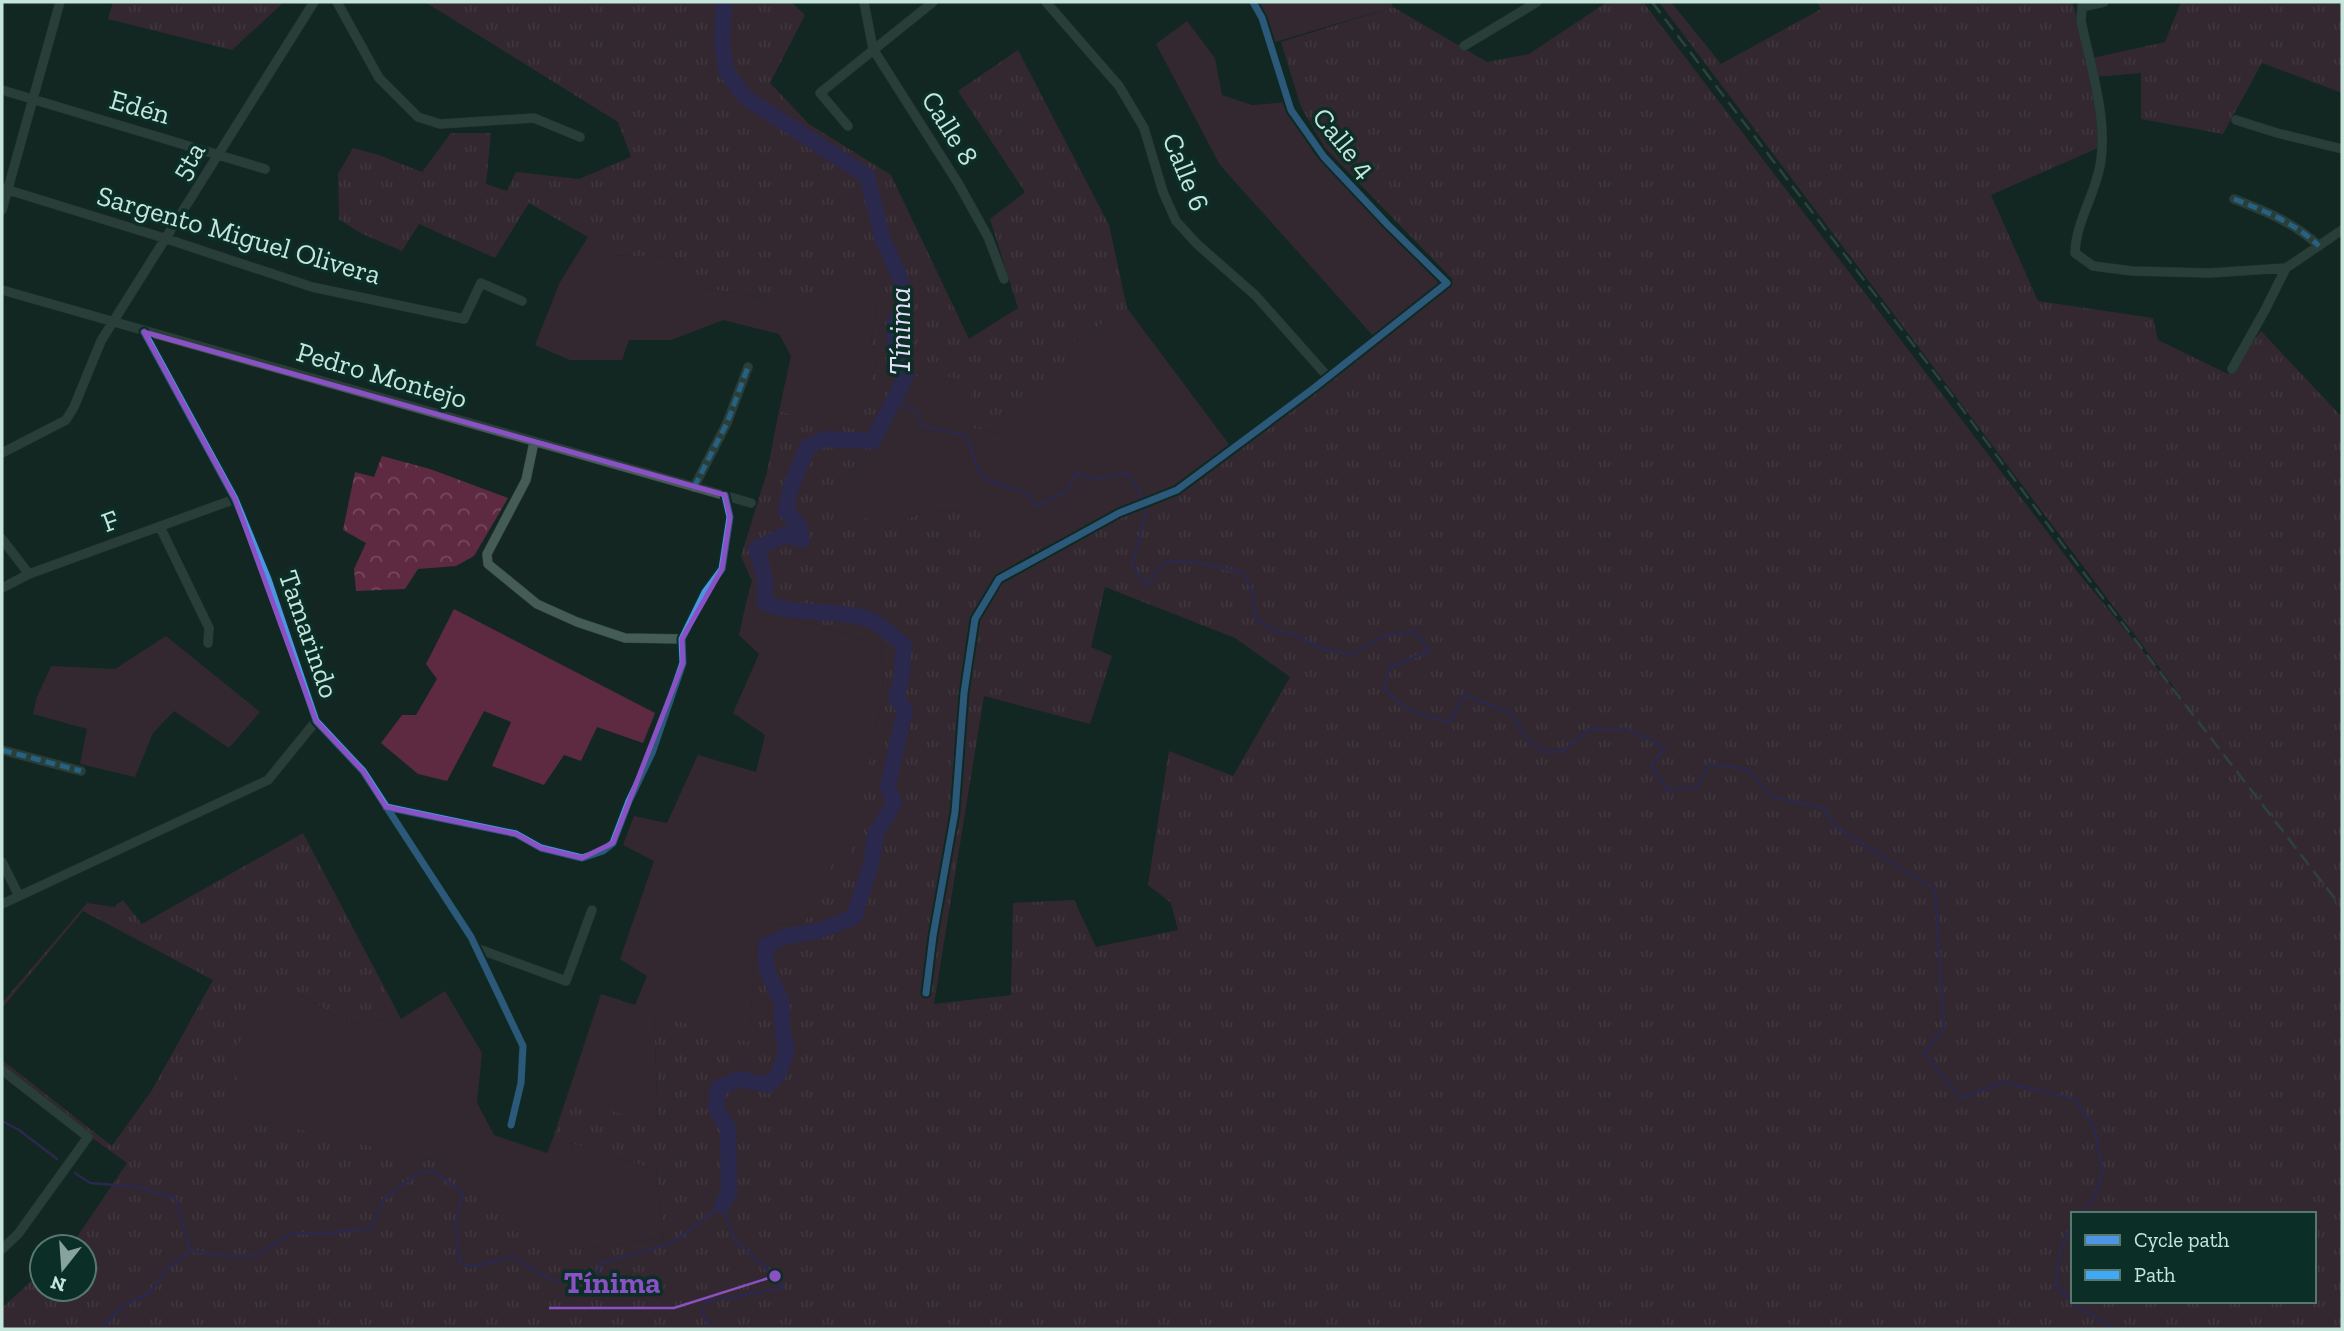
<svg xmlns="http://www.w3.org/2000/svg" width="2344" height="1331" viewBox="0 0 2344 1331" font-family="'Zilla Slab',serif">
<defs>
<pattern id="grass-tufts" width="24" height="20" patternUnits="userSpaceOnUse" patternTransform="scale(1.75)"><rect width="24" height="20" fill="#5e2a42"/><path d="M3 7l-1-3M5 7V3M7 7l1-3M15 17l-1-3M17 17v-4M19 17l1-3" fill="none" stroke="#74495d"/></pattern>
<pattern id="forest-crowns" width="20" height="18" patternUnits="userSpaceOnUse" patternTransform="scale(1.75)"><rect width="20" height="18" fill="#5e2a42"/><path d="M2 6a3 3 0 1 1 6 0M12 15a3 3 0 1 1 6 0" fill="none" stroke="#74495d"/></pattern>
</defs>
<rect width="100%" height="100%" fill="#132622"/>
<path fill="url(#grass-tufts)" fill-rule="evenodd" d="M113,2H302L300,4L284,2L232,50L108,19Z
M425,2H791L805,15L770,83L809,124L891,175L969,339L1018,308L990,219L1025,192L958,91L1018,50L1109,225L1127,308L1073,342L1081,358L1021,415L998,433L971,428L915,376L876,446L841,481L885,529L927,510L969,511L1231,447L1453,280L1325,148L1301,107L1281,42L1393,7L1487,62L1529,54L1607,2H1643L2080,575L2189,707L1659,2H1671L1721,64L1821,9L1817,2H2072L2092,58L2165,42L2181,2H2342V93L2262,63L2223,134L2141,119V73L2094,77L2100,147L1991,195L2038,301L2153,318L2158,340L2228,374L2261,331L2340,415L2342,414V1329H2V1308L42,1271V1289H84V1247H68L75,1240L127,1163L77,1127L2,1066V1060L112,1146L152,1090L213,980L83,911L2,1008V1003L87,903L114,907L123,900L142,924L303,833L401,1019L348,1023L279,982L244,1085L229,1113L435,1161L504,1198L500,1227L579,1249L664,1238L656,1170L553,1138L567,1096L658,1125L654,1014L749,1041L754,963L765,924L804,923L833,862L847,866L883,696L881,645L746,603L752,581L741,556L767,472L779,411L857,429L876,363L871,341L876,313L873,282C844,283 819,286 795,303L684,285L687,259L613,255L588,237L529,203L495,258L419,224L402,251L360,233L339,219L338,174L353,148L379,155L422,172L451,133H491L486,184L507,191L516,172L579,179L631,157L618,122ZM1105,587L1235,638L1290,677L1233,776L1169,751L1148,885L1171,903L1178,930L1096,947L1074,900L1013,903L1011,995L934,1004L984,696L1090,724L1112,656L1091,647ZM2073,1214H2314V1301H2073Z"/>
<path fill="url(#forest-crowns)" d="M382,456L430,469L508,498L474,556L456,566L418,569L405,589L356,591L354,569L366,543L343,530L355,472L374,477Z"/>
<path fill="#5e2a42" d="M1254,2H1391L1393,7L1272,43Z
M1187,21L1215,58L1222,95L1252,105L1290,102L1313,152L1443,287L1375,338L1220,165L1156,44Z
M588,237L613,255L688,259L684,285L795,303C820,285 842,283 873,281L876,313L871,341L876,363L862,418L857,430L779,411L791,356L779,334L723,320L671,340H629L622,360H570L535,345L560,282Z
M1127,308L1231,447L1119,513L996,565L969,511L927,510L885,529L844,506L841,481L876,446L915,376H945L971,382V428L998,433L1021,415L1080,358L1073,342Z
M746,603L881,645L883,696L847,867L833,863L804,923L765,924L754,963L749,1042L654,1014L658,1126L567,1096L601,994L635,1005L647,976L620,959L654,861L623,845L634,816L667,823L698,755L756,772L765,735L733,713L759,654L739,635Z
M454,609L655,713L643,743L597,727L581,761L564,755L544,785L492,766L511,722L484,711L447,781L418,774L381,743L402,715H416L437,679L426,664Z
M166,636L260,712L229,748L174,711L153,733L135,777L80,764L87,729L33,714L37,697L51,666L115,669Z
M279,982L348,1023L401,1019L445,991L482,1053L477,1103L494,1135L547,1153L553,1138L656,1170L664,1238L579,1249L499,1227L504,1198L435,1161L228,1113L244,1085L224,1066Z"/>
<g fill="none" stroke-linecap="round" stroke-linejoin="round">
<path stroke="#4a2b84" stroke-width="2.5" d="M894,398L919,413L920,425L967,436L975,462L983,478L1028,494L1036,506L1067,491L1076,473L1096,479L1127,473L1140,491L1142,501
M1144,507L1146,513L1132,565L1147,585C1153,577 1160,564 1170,562C1187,558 1226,569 1243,573L1253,592L1255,617L1272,631L1290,633L1326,650L1353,654L1384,636L1414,631L1430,651L1390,667L1384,688C1404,711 1420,716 1450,722L1464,695L1511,713L1528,740L1545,752L1563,751L1589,729H1627L1665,748L1651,765L1667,790L1697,787L1709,764L1747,769L1773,797L1823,808L1835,826L1935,890L1944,1028L1924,1053L1961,1098L2004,1082L2074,1099L2094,1127L2103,1171L2093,1199L2081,1214
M2,1121L19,1130L57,1159
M75,1173L90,1183L138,1187L175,1198L191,1251
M2073,1225C2060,1241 2057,1265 2056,1286L2077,1306L2115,1329
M100,1329L124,1305L150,1293L166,1270L191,1251L228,1256L257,1255L293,1233L320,1234L371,1228L383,1200L418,1173L435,1171L463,1194L455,1225L460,1263L471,1267L512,1257L552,1280L594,1283L600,1264L672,1243L722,1205L735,1240L775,1276L783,1288L705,1302L702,1312L711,1329"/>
<path stroke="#4a2b84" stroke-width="16" d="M722,1205L729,1192L728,1128L716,1109L718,1088L739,1079L768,1085L779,1073L787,1049L783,1036L781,1000L766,968V945L787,936L818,931L854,917L872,861L875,835L894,803L888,786L905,710L896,698L901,681L904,645C893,637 880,623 868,619C834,608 796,617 764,602C767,582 763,567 756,549L785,534L802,540L799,525L786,511L791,487L807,447L825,439L873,441L906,376L895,345L894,324L905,305L900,277L883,240L867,176L746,98L726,71L722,40L724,2"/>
<g stroke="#32423e" stroke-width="10">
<path id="minor" d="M337,2L379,78L418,117L440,124L534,118L580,137
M864,2L873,49L958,183L988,237L1004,279
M1046,2L1119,86L1144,128L1163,192L1176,221L1197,244L1255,295L1328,377
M2104,2L2082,7L2081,21C2090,64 2107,116 2101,160C2097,192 2076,220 2075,253L2093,266L2132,271L2209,273L2286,268
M1464,46L1537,2
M2,90L265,169
M2236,120L2277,133L2342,149
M848,126L820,93L933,2
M2,188L167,239L312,287L464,319L481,283L522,301
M2234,199C2265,211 2295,223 2319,246
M2,210L60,2
M2,290L751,503
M144,332L235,499L268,579L316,721L363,771L471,937L523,1046L521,1083L511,1125
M2232,369L2265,310L2286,268L2342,230
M534,442L526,480L487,554L488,564L537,604L577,622L625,638L682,639
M2,453L66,420L74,407L101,341L314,2
M694,487L727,423L748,367
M160,527L209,628L208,643
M2,539L29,574
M2,588L29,574L235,499
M2,750L81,771
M386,807L516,834L541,848L582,858L603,851L613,843L629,801L652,753L683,663L682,639L705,592L722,569L730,517L725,495
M2,862L19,896
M2,904L268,780L316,721
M476,948L566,981L592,910
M926,993L933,936L955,812L964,693L975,619L999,579L1119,513L1177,490L1314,388L1447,283L1388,225L1324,157L1291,110L1262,18L1253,2
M2,1070L88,1137L18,1234L2,1249"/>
</g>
<use href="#minor" stroke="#455b55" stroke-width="9"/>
<path stroke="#4e625d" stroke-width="2.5" stroke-dasharray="14 7" stroke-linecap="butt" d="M1652,2L1957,402L2083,572L2342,908"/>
<path stroke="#3fa9f5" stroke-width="5" stroke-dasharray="10 5" stroke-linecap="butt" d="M2234,199C2265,211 2295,223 2319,246
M694,487L727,423L748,367
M2,750L81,771"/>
<g stroke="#0b2e26" stroke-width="11">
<path id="cycleway" d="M144,332L235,499L268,579L316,721L363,771L471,937L523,1046L521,1083L511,1125
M386,807L516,834L541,848L582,858L603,851L613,843L629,801L652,753L683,663L682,639L705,592L722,569L730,517L725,495
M926,993L933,936L955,812L964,693L975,619L999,579L1119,513L1177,490L1314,388L1447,283L1388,225L1324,157L1291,110L1262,18L1253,2"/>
</g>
<use href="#cycleway" stroke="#4d94e3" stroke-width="7"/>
</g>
<path d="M0 0H2344V1331H0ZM144,332L725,495L730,517L722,569L682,639L683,663L613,843L582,858L541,848L516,834L386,807L363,771L316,721L235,499Z" fill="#132622" fill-opacity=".55" fill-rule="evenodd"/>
<path fill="none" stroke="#8a51c5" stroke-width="5" stroke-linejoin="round" d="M144,332L725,495L730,517L722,569L682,639L683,663L613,843L582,858L541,848L516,834L386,807L363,771L316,721L235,499Z"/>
<g text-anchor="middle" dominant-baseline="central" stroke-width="7" stroke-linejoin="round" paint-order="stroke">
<g font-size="28" fill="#c6e6dc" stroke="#0b2e26">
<text transform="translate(140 107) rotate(16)">Edén</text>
<text transform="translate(950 128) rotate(58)">Calle 8</text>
<text transform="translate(1344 143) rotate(51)">Calle 4</text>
<text transform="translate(188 161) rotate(-59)">5ta</text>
<text transform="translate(1186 172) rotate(68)">Calle 6</text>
<text transform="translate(239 235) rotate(16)">Sargento Miguel Olivera</text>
<text transform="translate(382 375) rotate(16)">Pedro Montejo</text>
<text transform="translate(110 521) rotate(-20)">F</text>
<text transform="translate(309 634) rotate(71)">Tamarindo</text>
</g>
<g font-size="30" font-style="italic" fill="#e5dffa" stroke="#0b2e26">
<text transform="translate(900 331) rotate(-90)">Tínima</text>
</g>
</g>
<path fill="none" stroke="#8a51c5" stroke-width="2.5" d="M775 1276L674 1308H549"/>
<circle fill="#8a51c5" stroke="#0b2e26" stroke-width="2.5" cx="775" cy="1276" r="7"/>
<g font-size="30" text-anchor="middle" font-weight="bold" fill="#8a51c5" stroke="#0b2e26" stroke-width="7" stroke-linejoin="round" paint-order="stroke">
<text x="612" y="1293">Tínima</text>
</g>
<rect width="2344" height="1331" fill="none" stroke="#c6e6dc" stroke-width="7"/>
<rect x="2071" y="1212" width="245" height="91" fill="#0b2e26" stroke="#56786f" stroke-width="2"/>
<rect x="2085" y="1235" width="35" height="10" fill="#4d94e3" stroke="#56786f" stroke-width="2"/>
<text x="2134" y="1247" font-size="21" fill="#c6e6dc">Cycle path</text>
<rect x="2085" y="1270" width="35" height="10" fill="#3fa9f5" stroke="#56786f" stroke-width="2"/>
<text x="2134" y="1282" font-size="21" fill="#c6e6dc">Path</text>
<g transform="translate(63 1268) rotate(197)"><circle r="33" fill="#0b2e26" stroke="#56786f" stroke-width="2"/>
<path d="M0-5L12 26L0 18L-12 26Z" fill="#87a39b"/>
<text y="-10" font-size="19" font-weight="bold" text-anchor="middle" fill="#c6e6dc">N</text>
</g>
</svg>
